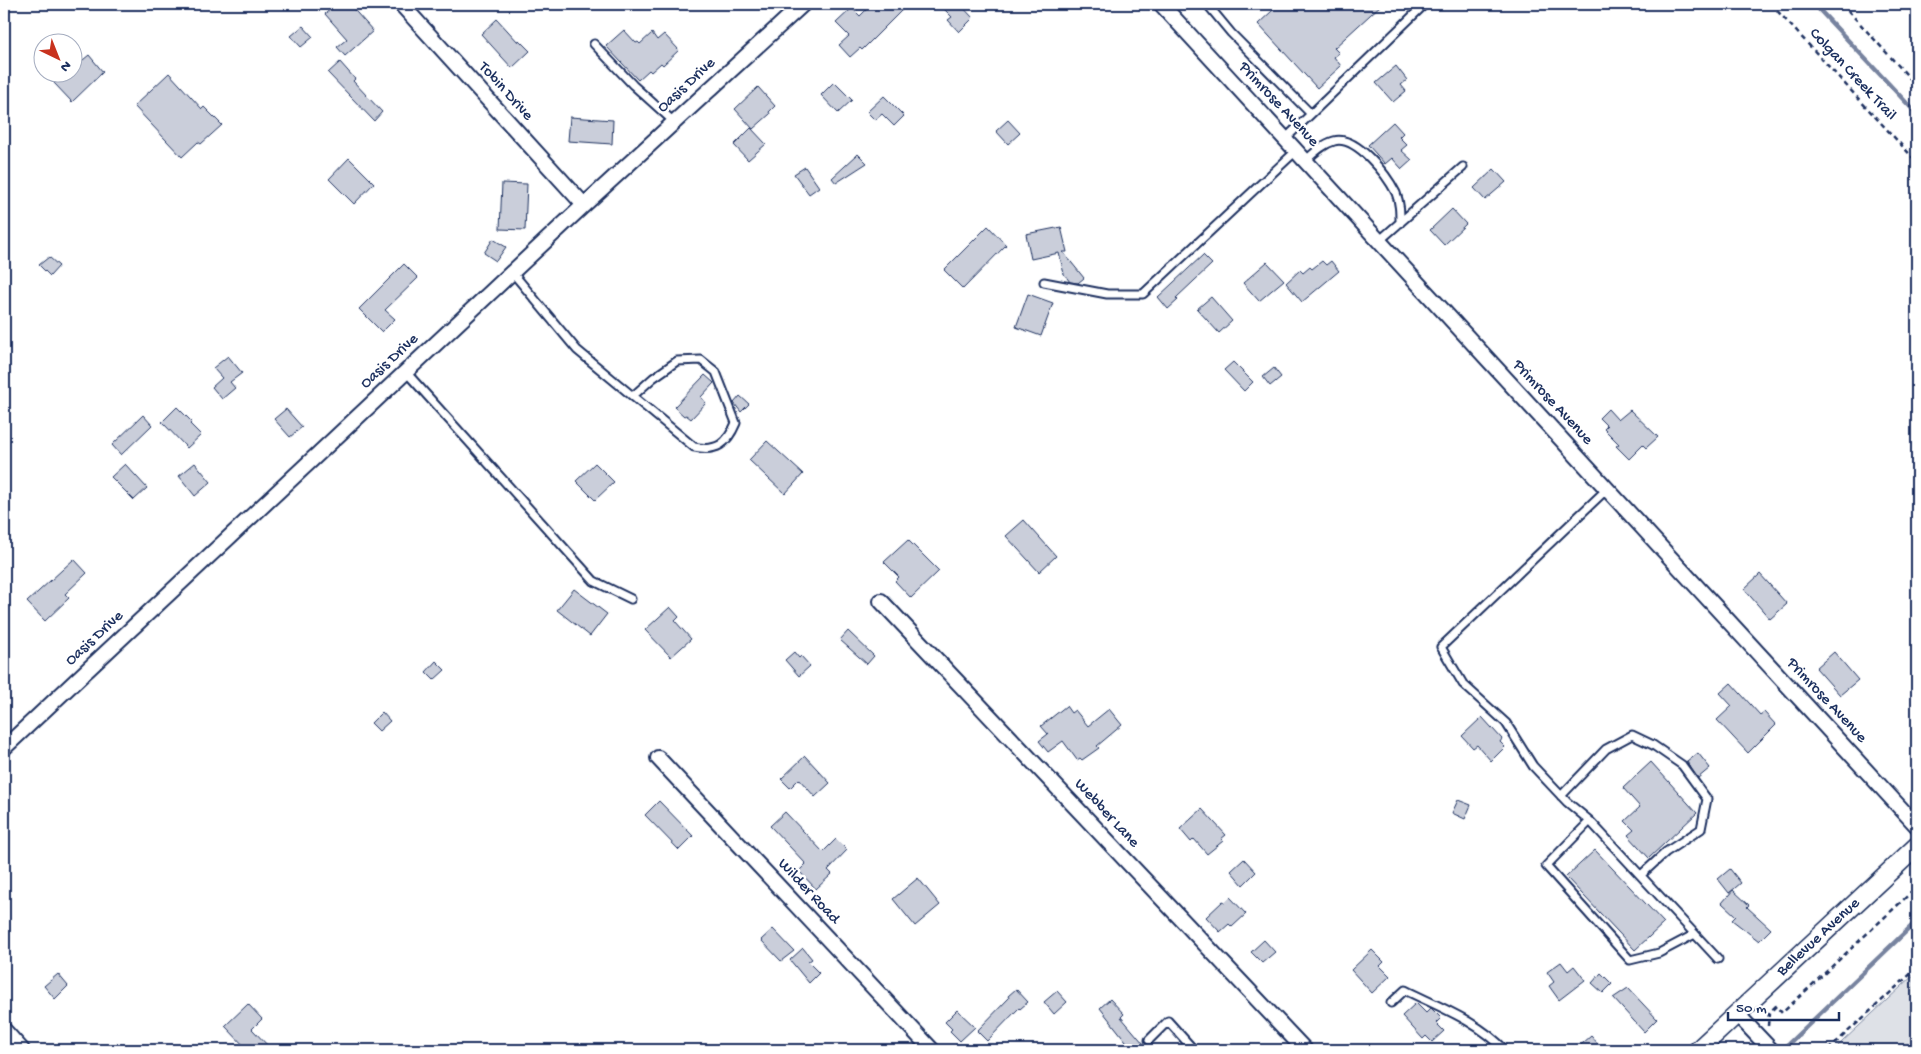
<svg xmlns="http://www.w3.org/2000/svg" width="1921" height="1054" viewBox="0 0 1921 1054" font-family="'Gochi Hand',sans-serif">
<rect width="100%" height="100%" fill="#fff"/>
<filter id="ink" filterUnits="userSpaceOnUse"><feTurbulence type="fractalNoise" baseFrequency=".02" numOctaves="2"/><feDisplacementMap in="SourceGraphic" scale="10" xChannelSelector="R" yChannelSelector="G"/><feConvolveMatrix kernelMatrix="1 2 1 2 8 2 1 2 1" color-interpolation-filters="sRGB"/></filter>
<g filter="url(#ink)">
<path fill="#dee1e7" stroke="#7c88a2" d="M1917,972V1050H1834L1843,1041Z"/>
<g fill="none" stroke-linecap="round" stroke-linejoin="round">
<path stroke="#77839f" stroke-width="4.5" d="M1814,4L1917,114
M1782,1050L1917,921"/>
</g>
<path fill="#caceda" stroke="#1b2f5e" d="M336,4H349L373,31L345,56L337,47L347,39L325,14Z
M872,4H908L862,50L860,48L850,57L839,45L849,36L836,23L852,8L860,16Z
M939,4H960L973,18L959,32L948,20L952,17Z
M1267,4H1382L1334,48L1339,53L1334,57L1341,66L1317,88L1258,24L1273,10Z
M497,19L518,42L519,40L530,51L512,68L481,34Z
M303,26L313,37L301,47L291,36Z
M624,30L636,43L638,42L640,44L652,33L657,40L664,34L679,50L663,65L661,63L651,72L649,70L638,80L606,46Z
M89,55L103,72L72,102L54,83L65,72H72V69Z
M340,62L355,79L353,81L382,112L374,121L328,73Z
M1396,66L1407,80L1401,85L1406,91L1393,102L1376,83Z
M169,73L202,109L204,107L222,125L201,144L198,142L182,157L134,106Z
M834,82L852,100L838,113L821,95Z
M758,87L775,106L769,112L770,114L753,129L735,109Z
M884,96L904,116L894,126L882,114L875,120L867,112Z
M570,117L613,120L612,144L568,141Z
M1008,120L1020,133L1008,144L996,131Z
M1393,122L1403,133L1399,137L1407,145L1401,150L1412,160L1402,169L1392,158L1385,164L1368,145Z
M751,128L766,144L748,160L734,145Z
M858,154L867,163L836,183L832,178Z
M349,158L374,183L354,204L329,179Z
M805,167L819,187L809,194L794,174Z
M1494,169L1506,182L1485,200L1474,188Z
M502,183L527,184L525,230L500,229Z
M1452,209L1466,224L1444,245L1430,230Z
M988,226L1006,245L963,289L944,270Z
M1061,227L1067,252H1063L1084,278L1078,283L1070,282L1064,274L1059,253L1031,259L1026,234Z
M493,239L506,247L496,261L484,253Z
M1203,255L1212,264L1176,298L1178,300L1168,309L1158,297Z
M49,257L59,266L50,276L39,265Z
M1322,261L1326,265L1331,261L1339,271L1302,302L1286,283L1300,270L1303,273L1310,267L1312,269Z
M1267,262L1284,280L1259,301L1243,283Z
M404,264L418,278L385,310L395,319L382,332L359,309Z
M1028,294L1053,303L1041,336L1016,327Z
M1211,297L1232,321L1219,333L1197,309Z
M228,356L242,373L230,382L235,388L222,399L212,387L222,378L213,368Z
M1233,362L1253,382L1244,391L1224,370Z
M1274,368L1281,377L1270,386L1263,377Z
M705,375L714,383L701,397L706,403L691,419L686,415L684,416L674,407Z
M740,396L749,404L741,412L734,403Z
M177,407L192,422L190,424L201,435L187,448L162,422Z
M286,409L302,427L290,437L274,419Z
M1608,409L1618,420L1630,410L1658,437L1646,448L1643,445L1629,459L1616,446L1619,444L1604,429L1607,426L1599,418Z
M143,415L152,425L121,455L112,445Z
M767,441L803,474L785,494L749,460Z
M195,463L211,482L195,496L179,476Z
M595,463L614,482L595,500L576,481Z
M125,464L147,488L134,500L111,477Z
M1024,520L1056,556L1039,572L1006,536Z
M908,540L939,571L911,598L895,581L899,577L884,562Z
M74,559L87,573L65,594L69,598L45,621L27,602Z
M1760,574L1787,604L1770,619L1744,589Z
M574,589L607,614L590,636L557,610Z
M670,607L679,617L675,621L691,639L671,657L645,630Z
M848,631L874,656L867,664L840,640Z
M794,652L799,658L801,656L810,666L799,676L785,660Z
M1834,652L1858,680L1840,695L1816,668Z
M436,661L445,670L434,680L426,672Z
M1731,683L1760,715L1764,712L1776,725L1748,753L1717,720L1732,706L1720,693Z
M1066,706L1071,713L1075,710L1088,726L1109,709L1122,725L1097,746L1099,748L1082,760L1080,758L1077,760L1063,741L1048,752L1039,741L1048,734L1041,726Z
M382,712L390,721L379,731L371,723Z
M1482,717L1502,739L1500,742L1505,747L1491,761L1477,745L1473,748L1462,736Z
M1698,753L1710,768L1698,778L1687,762Z
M805,756L830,783L815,797L799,779L790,788L781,779Z
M1651,762L1697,813L1649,858L1628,835L1634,830L1625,821L1640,807L1623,788Z
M1458,800L1471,805L1465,819L1452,813Z
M659,801L693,836L679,850L645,815Z
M1202,809L1226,835L1221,839L1223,841L1207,854L1194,839L1191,842L1180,829Z
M785,812L823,852L836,839L847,850L828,870L832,874L816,889L799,871L806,864L770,826Z
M1595,850L1664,923L1635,950L1566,877Z
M1244,859L1256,872L1243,885L1231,871Z
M1730,869L1741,883L1729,893L1718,879Z
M918,878L940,905L915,926L893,899Z
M1733,890L1749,905L1747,907L1771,929L1759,941L1732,920L1736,916L1722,903Z
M1230,897L1246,914L1232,927L1229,924L1220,932L1206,917L1223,901L1225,902Z
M773,929L794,951L781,961L761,940Z
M1264,940L1275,952L1262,963L1251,952Z
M803,948L812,959L808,962L819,973L809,983L790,960Z
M1372,950L1384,962L1380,966L1390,976L1372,993L1351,970Z
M1561,962L1568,971L1574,966L1585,980L1559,1000L1549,986L1554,982L1547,972Z
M1601,973L1612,984L1603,993L1592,983Z
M58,974L68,986L55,999L44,986Z
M1628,988L1657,1019L1644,1032L1613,998Z
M1016,989L1028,1002L1020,1009L1019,1008L987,1041L977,1031L1009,998L1008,996Z
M1057,991L1067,1002L1054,1014L1044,1002Z
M1110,999L1124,1014L1121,1017L1149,1050H1133L1100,1008Z
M1416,1003L1426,1013L1431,1008L1441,1018L1436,1023L1444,1031L1432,1042L1426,1036L1423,1039L1402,1016Z
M248,1004L262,1019L252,1029L272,1050H248L225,1026Z
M957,1010L975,1027L960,1041L950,1031L952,1029L945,1022Z
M1591,1036L1604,1050H1575Z"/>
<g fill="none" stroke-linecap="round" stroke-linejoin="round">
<g stroke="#1b2f5e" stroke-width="11">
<path id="service" d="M1207,4L1231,33L1311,114L1285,139
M594,44L633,85L674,122
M1311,114L1425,4
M1305,161C1314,153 1323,144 1334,141C1356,135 1387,175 1396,193C1400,203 1400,212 1400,223
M1379,241L1463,167
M512,272L577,350L694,447C717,452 727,444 736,423L716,372L701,360L677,361L653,378L633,396
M1044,282L1107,294H1143L1296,151
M406,372L594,581L631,599
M1607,489L1441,647L1463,684L1506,723L1533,766L1567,802L1590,821L1718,959
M1561,796L1606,749L1632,735L1653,745L1682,765L1707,799L1701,829L1666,852L1641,875
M1590,821L1546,866L1630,960L1659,953L1695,934
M1391,1003L1405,990C1439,1007 1478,1021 1505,1050
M1149,1040L1168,1021L1194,1050"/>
</g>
<g stroke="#1b2f5e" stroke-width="18">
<path id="minor" d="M401,4L584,205
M1161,4L1917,826
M881,601L1305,1050
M4,748L584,205L803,4
M658,758L932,1050
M1737,1014L1771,1050
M4,1030L22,1050"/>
</g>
<g stroke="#1b2f5e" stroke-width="21">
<g id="tertiary">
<path id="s1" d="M1698,1050L1917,846"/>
</g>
</g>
<path stroke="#1b2f5e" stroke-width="2.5" stroke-dasharray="5 4" stroke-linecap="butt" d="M1771,4L1917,162
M1842,4L1917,86
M1768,1026L1769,1013L1776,1006L1782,1013L1917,887
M1828,1050L1917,968"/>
<use href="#service" stroke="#fff" stroke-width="7"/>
<use href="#minor" stroke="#fff" stroke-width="14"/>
<use href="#tertiary" stroke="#fff" stroke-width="18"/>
</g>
</g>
<g text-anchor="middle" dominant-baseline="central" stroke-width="5" stroke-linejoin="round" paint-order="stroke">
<g font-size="16" fill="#1b2f5e" stroke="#fff">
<text transform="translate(1852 75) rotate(47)">Colgan Creek Trail</text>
<text transform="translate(687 86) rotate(-43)">Oasis Drive</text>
<text transform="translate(505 92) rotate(48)">Tobin Drive</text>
<text transform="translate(1278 105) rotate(47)">Primrose Avenue</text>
<text transform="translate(390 362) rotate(-43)">Oasis Drive</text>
<text transform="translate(1552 403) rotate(47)">Primrose Avenue</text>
<text transform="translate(95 639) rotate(-43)">Oasis Drive</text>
<text transform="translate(1826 701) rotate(47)">Primrose Avenue</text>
<text transform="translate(1106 814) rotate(47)">Webber Lane</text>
<text transform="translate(808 892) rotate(47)">Wilder Road</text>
<text stroke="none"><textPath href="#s1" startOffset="165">Bellevue Avenue</textPath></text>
</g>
</g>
<rect width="1921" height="1054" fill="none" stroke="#fff" stroke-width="20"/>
<rect x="10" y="10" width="1901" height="1034" fill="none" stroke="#1b2f5e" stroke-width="2" filter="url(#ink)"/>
<g transform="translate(58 58) rotate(137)"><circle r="24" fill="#ffffff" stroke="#a4acbf"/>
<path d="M0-4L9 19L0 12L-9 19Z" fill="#c8321e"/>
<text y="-8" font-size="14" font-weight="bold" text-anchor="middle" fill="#1b2f5e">N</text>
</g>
<path d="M1728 1012v8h111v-8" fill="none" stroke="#1b2f5e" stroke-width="2.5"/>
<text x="1736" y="1012" font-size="15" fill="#1b2f5e" stroke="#ffffff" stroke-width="4" paint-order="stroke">50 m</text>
</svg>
